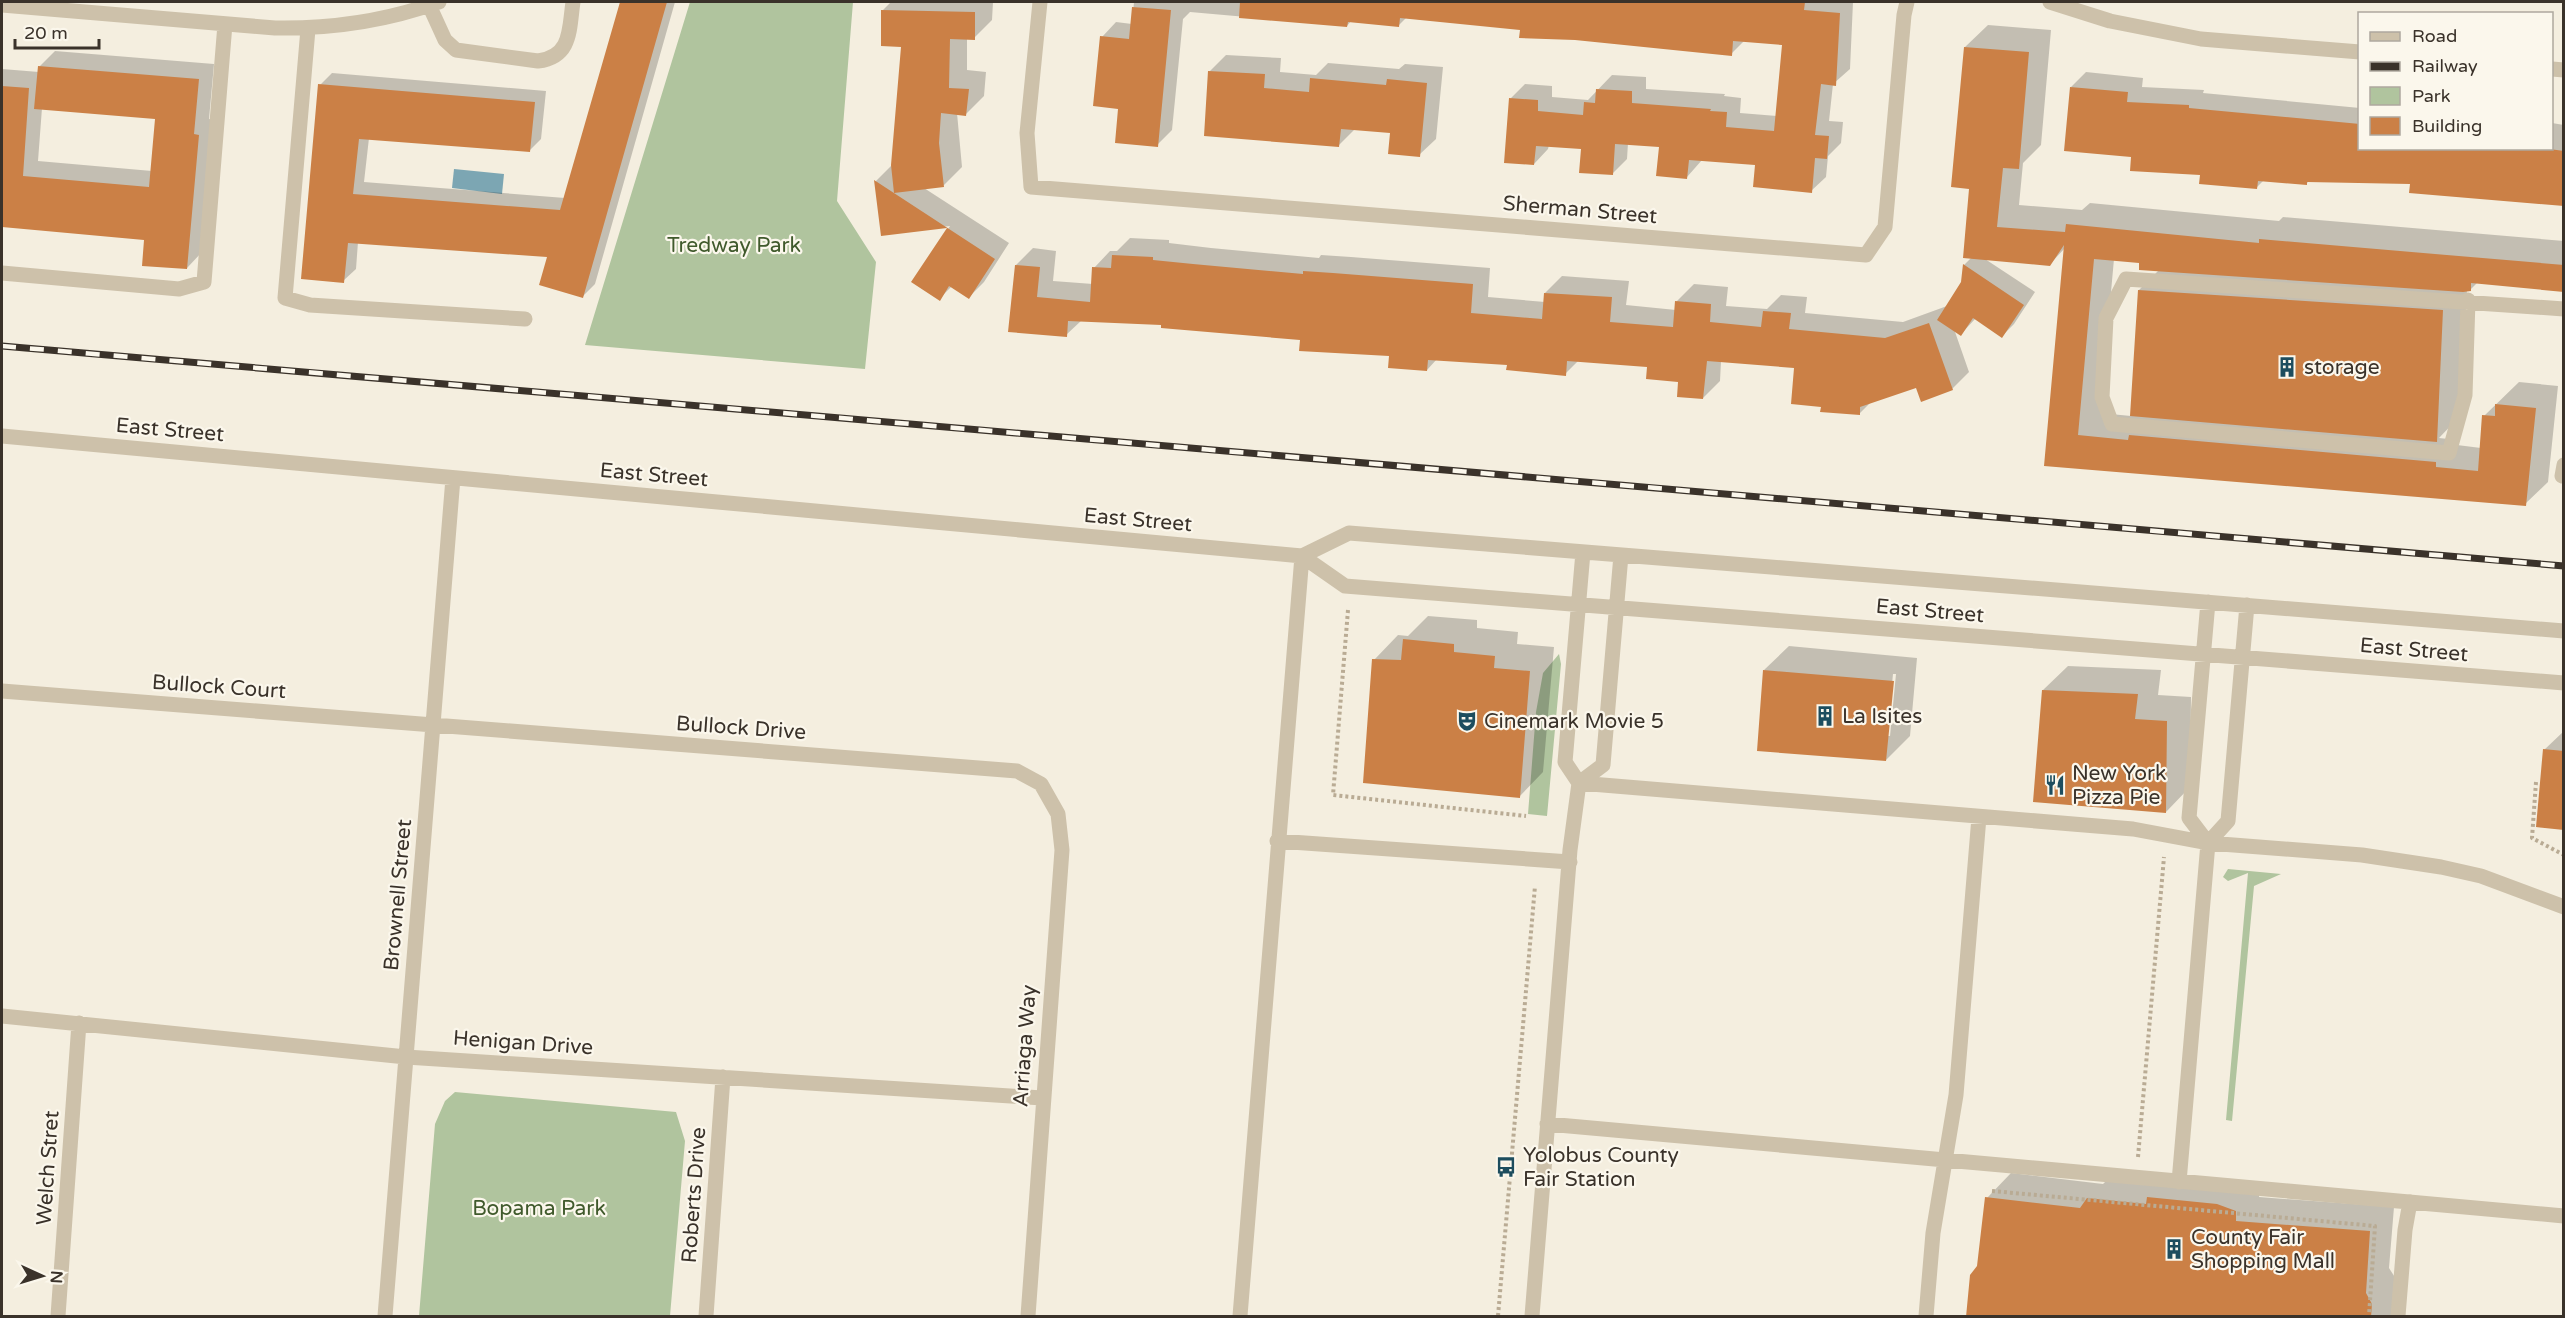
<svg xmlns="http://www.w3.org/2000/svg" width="2565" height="1318" viewBox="0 0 2565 1318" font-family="'Varela Round',sans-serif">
<rect width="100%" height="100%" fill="#f4eedf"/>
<path fill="#b0c49e" d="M690,2H853L837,201L876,262L865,369L585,345Z
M1559,654L1561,664L1547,816L1528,814L1536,712L1543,673Z
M2228,869L2281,874L2254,886L2232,1121L2226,1120L2248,873L2228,881L2223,877Z
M455,1092L676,1112L685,1141L670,1316H419L435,1124L445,1101Z"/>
<path fill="#7ca6b3" d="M454,169L504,174L502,194L452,188Z"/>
<path fill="#0003" fill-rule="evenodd" d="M621,2H675L595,284L583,296L549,256L358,242L356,269L343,281L320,85L332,73L546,91L541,139L529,151L369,138L364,182L565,198Z
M891,2H993L992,20L974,38H967V70L986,72L984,96L966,114L957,113L962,167L944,185L924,188L1009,243L984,282L969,297L952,286L939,299L913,282L950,226L882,234L876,181L892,165L903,46L883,10Z
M1134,2H1853L1850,69L1833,84L1829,121L1843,122L1841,143L1828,156L1826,177L1811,191L1756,164L1702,160L1687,177L1660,145L1628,143L1627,159L1612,174L1582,148L1549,145L1548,149L1534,164L1511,98L1525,84L1552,86V97L1588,100L1612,75L1646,77V89L1725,94L1724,96L1741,98L1740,113L1777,116L1784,44L1745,40L1731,54L1521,29L1406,18L1398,26L1351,21L1347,26L1190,12L1183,19L1172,130L1157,145L1119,107L1102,37L1116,22L1132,24Z
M1988,25L2051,30L2041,145L2023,163L2019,205L2082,210L2090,203L2279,221L2283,217L2564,241V290L2478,282L2470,290H2467L2460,416L2439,438L2458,440L2457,445L2481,448L2484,416L2519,382L2558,386L2548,482L2525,504L2046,465L2065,248L2050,264L1985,259L2035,292L2014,324L2002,336L1976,318L1961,334L1954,329L1969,372L1952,389L1917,386L1871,402L1859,414L1823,406L1795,367L1721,361L1720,381L1703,398L1680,381L1648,366L1579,360L1565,374L1509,364L1437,359L1427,370L1390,354L1301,339L1163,323L1082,320L1066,335L1010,330L1016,265L1033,248L1056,251L1053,281L1093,284L1094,268L1110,251H1117L1130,238L1169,240V243L1211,248L1319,258L1321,255L1351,257L1490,268L1488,297L1545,302V293L1562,276L1629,281L1626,305L1676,310L1677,301L1694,284L1728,287L1726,306L1767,309L1781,295L1807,297L1805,313L1903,322L1947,306L1963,283L1964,265L1971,258L1965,47ZM2114,259L2141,262L2159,270L2139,290L2131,416L2100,413Z
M55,51L214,64L209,119L214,120L202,252L187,268L146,238L2,225V69L39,72V67ZM42,108L156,118L152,171L38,161Z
M1226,55L1281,58L1280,72L1316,75L1328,63L1399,69L1405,64L1443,67L1436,139L1419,155L1392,132L1355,129L1339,145L1209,72Z
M2086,72L2143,78L2142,87L2204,90L2203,93L2360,108V148H2552V123L2564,125V205L2411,191V183L2309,181L2306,184L2264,180L2257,187L2132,156L2071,87Z
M1428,616L1477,620V628L1518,632L1517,644L1554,647L1543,772L1519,797L1374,660L1398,635L1408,636Z
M1789,646L1917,658L1910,736L1886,760L1764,670ZM1893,674H1896L1890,736H1887Z
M2068,666L2161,670L2158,695L2191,697L2190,787L2166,812L2043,690Z
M2564,731V828L2544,750Z
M2011,1173L2103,1184L2112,1175L2260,1187L2259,1197L2394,1207L2389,1268L2396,1279L2393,1316H1967L1979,1267L1987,1198Z"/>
<path fill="#cb8046" d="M620,2H667L583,298L539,285L547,257L348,243L344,283L301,279L318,84L535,102L530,152L359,139L353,194L560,210Z
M1240,2H1805L1804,10L1840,13L1836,86L1821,84L1815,135L1829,136L1827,159L1815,158L1812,193L1753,187L1755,165L1689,160L1687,179L1656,176L1659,147L1615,144L1613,175L1579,173L1581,149L1536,146L1534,165L1504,163L1509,98L1538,100V111L1583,115L1584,102L1595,103L1596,89L1632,91V103L1711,109L1710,111L1727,112L1726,127L1774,131L1782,45L1733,41L1732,56L1575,40L1519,38L1520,30L1400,18L1399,27L1348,22L1347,27L1239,18Z
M1132,7L1171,10L1158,147L1115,143L1118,109L1093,106L1100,36L1129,39Z
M881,10L975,12V40L950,39L949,88L969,89L966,116L941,113L939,143L944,187L894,193L891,165L901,47L881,46Z
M1964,47L2029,52L2019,169L2003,168L1997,227L2065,232L2066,224L2259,243V239L2564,265V292L2471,283V291L2463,292L2139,270V263L2094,259L2078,435L2128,440L2129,435L2436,462V467L2478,471L2482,415L2495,416V404L2536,408L2526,506L2044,466L2064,245L2050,266L1963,258L1969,189L1951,187Z
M38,66L199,79L194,134L199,135L187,269L142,266L144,240L2,227V86L29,88L23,176L149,187L155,119L34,109Z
M1208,71L1265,74L1264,88L1309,92L1310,78L1386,85L1387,79L1427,83L1420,157L1388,154L1390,133L1341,129L1339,147L1204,136Z
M2070,87L2128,92L2127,102L2189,105V108L2360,124V148H2542L2564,151V206L2409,193L2410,184L2307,182V185L2258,181L2257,189L2199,184L2200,175L2130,171L2131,157L2064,151Z
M874,180L995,259L969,299L949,286L940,301L911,282L947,228L881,236Z
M1112,255L1153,257V260L1193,264L1303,274V271L1333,273L1473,284L1471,313L1542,319L1544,293L1612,297L1610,322L1673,327L1675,301L1711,304L1710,322L1761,327L1763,311L1791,313L1789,329L1885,338L1929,323L1953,390L1921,402L1916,388L1860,407V415L1820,412L1821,407L1791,404L1794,368L1707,361L1703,399L1677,397L1678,382L1646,379L1647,367L1567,361L1566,376L1506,370L1507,365L1428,360L1427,371L1388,368L1389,356L1299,351L1300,340L1161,328V325L1068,321L1067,337L1008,332L1015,265L1040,267L1037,297L1090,302L1092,267L1111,268Z
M1963,264L2024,305L2002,338L1973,318L1961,336L1937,320L1961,282Z
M2138,290L2443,310L2437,442L2130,416Z
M1403,639L1454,644V652L1495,656L1494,668L1530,671L1520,798L1363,783L1372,659L1401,660Z
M1763,670L1894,681L1886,761L1757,751Z
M2042,690L2138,694L2135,719L2167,721L2166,813L2033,802Z
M2543,749L2564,751V830L2536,827Z
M1985,1197L2080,1208L2087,1198L2146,1204L2147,1197L2217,1204L2236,1211V1221L2370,1231L2366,1293L2372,1304L2371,1317H1966L1970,1275L1977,1266Z"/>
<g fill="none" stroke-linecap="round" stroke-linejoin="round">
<path stroke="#b9ab94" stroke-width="4" stroke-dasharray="3 3" stroke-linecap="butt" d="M1348,610L1333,795L1526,816
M2536,782L2532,838L2564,855
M2138,1157L2164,857
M1992,1191L2375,1226L2369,1316
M1498,1316L1535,886"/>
<path stroke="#cdc1aa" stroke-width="15" d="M1040,2L1027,133L1031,187L1866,255L1885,227L1904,15L1907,2
M2050,2L2110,21L2201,39L2360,52
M2,5L275,28C332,29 386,21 439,2
M429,5L445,40L456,50L538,61C572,57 569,29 573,2
M308,29L285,298L310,305L525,319
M2552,69L2564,70
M2,273L179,289L204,282L225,24
M2468,300L2465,395L2449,453L2112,424L2102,397L2106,318L2126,279L2564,309
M2,436L1302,556L1345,586L2564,683
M2562,476L2564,465
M1302,556L1349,533L2564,631
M2208,602L2189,818L2208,843
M2,691L1017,771L1041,784L1058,814L1062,850L1028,1316
M1579,783L2133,829L2208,843L2362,855L2441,867L2481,876L2564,907
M1579,783L1603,765L1621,555
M1277,841L1570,862
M2,1016L406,1057L1042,1098
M1547,1124L2564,1216
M2179,1182L2208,843L2228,821L2247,605
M58,1316L79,1023
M385,1316L453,478
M706,1316L723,1077
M1240,1316L1302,556
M1532,1316L1570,850L1579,783L1565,762L1583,552
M1926,1316L1933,1233L1956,1095L1979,817
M2398,1316L2405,1230L2410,1202"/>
<g stroke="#3a322a" stroke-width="7">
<path id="rail" d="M2,346L2564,566"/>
</g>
<use href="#rail" stroke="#fbf7ec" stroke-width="4.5" stroke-dasharray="14" stroke-linecap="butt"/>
</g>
<defs>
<g id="building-bare" transform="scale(1.62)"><path d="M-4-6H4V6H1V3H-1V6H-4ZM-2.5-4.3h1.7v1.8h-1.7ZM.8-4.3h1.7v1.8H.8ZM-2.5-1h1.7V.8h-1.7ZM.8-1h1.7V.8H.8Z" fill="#1d4d5e" stroke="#fbf7ec" stroke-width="2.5" paint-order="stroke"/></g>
<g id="theatre-bare" transform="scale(1.62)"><path d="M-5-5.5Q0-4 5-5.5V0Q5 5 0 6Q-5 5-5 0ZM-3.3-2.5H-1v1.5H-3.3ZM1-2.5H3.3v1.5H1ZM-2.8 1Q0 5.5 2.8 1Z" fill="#1d4d5e" stroke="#fbf7ec" stroke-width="2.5" paint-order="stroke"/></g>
<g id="restaurant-bare" transform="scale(1.62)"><path d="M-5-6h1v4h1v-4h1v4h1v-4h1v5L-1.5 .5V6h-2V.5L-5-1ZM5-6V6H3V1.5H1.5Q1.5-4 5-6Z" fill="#1d4d5e" stroke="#fbf7ec" stroke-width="2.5" paint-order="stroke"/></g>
<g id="bus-bare" transform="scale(1.62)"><path d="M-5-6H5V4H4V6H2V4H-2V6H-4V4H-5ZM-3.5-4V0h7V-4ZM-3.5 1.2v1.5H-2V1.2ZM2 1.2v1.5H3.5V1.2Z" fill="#1d4d5e" stroke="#fbf7ec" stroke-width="2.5" paint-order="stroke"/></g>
</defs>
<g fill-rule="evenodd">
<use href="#building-bare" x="2287" y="367"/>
<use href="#building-bare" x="1825" y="716"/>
<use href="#theatre-bare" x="1467" y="721"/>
<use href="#restaurant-bare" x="2055" y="785"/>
<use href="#bus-bare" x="1506" y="1167"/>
<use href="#building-bare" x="2174" y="1249"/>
</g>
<g text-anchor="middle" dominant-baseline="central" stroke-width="4.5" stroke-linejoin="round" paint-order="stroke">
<g font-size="21" fill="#3a322a" stroke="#fbf7ec">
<text transform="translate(1580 210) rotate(5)">Sherman Street</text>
<text transform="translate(170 430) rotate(5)">East Street</text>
<text transform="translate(654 475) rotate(5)">East Street</text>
<text transform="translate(1138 520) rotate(5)">East Street</text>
<text transform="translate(1930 611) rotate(5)">East Street</text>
<text transform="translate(2414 650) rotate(5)">East Street</text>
<text transform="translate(219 687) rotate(4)">Bullock Court</text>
<text transform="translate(741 728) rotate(4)">Bullock Drive</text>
<text transform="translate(398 895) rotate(-85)">Brownell Street</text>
<text transform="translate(523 1043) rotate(4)">Henigan Drive</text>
<text transform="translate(1025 1046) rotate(-86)">Arriaga Way</text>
<text transform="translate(48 1168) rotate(-86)">Welch Stret</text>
<text transform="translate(694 1195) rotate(-86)">Roberts Drive</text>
</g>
<g font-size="21" fill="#405a2c" stroke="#fbf7ec">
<text x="734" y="245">Tredway Park</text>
<text x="539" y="1208">Bopama Park</text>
</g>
<g font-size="21" fill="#3a322a" stroke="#fbf7ec" text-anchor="start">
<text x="2304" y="367">storage</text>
<text x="1842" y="716">La Isites</text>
<text x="1484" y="721">Cinemark Movie 5</text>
<text x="2072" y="773">New York<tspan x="2072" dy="24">Pizza Pie</tspan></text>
<text x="1523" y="1155">Yolobus County<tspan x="1523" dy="24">Fair Station</tspan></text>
<text x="2191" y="1237">County Fair<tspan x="2191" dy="24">Shopping Mall</tspan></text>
</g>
</g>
<rect width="2565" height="1318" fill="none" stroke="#3a322a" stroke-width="6"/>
<rect x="2358" y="12" width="195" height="138" fill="#fbf7ec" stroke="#aea89e" stroke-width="1.5"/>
<rect x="2370" y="32" width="30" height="9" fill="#cdc1aa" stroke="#aea89e" stroke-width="1.5"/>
<text x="2412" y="42" font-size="18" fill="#3a322a">Road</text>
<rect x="2370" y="62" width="30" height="9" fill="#3a322a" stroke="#aea89e" stroke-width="1.5"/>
<text x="2412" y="72" font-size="18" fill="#3a322a">Railway</text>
<rect x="2370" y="87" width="30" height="18" fill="#b0c49e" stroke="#aea89e" stroke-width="1.5"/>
<text x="2412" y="102" font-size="18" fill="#3a322a">Park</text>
<rect x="2370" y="117" width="30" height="18" fill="#cb8046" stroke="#aea89e" stroke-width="1.5"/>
<text x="2412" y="132" font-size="18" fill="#3a322a">Building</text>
<g transform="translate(42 1276) rotate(94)" stroke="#fbf7ec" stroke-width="4.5" paint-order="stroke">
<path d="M0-4.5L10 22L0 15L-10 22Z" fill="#3a322a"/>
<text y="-9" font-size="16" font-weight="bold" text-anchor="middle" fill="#3a322a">N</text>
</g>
<path d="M15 39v9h84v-9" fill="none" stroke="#3a322a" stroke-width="3"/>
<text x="24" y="39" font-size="18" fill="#3a322a" stroke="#fbf7ec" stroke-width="4.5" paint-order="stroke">20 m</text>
</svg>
